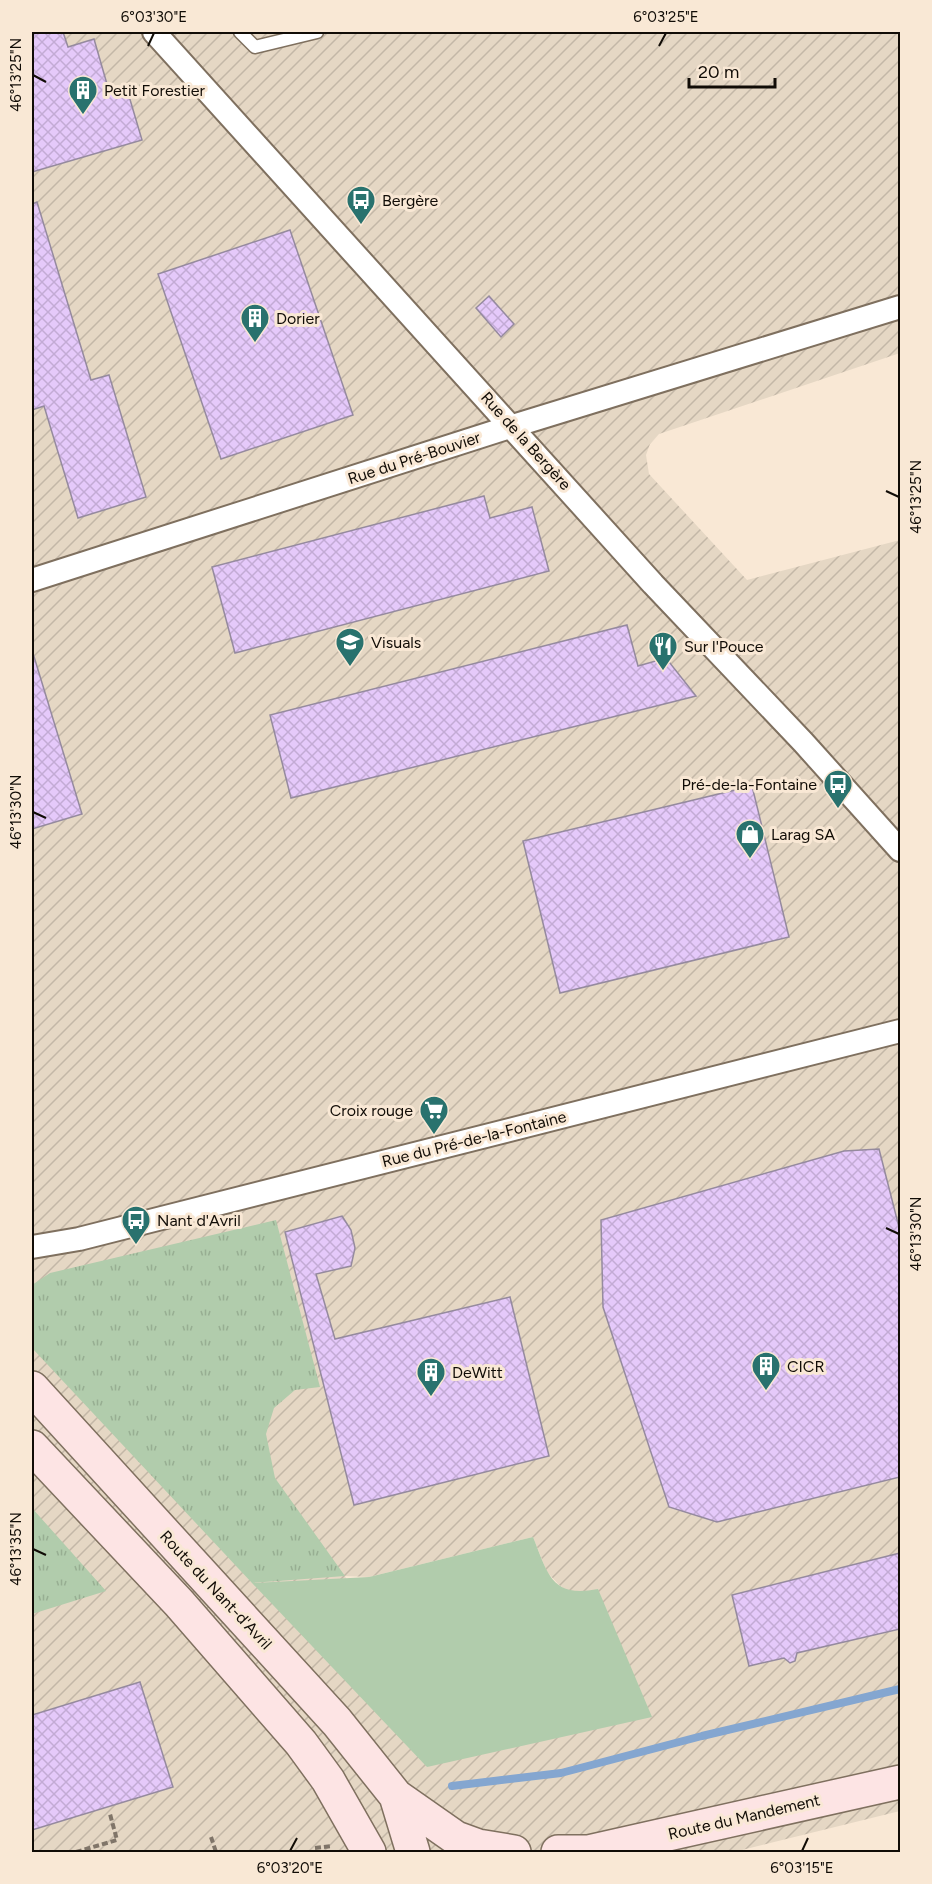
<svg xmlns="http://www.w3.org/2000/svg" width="932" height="1884" viewBox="0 0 932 1884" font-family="Figtree,sans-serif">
<defs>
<pattern id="industrial-furrows" width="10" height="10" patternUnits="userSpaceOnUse" patternTransform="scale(1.5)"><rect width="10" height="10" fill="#e5d7c4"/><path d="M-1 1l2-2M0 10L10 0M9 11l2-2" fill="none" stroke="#c3b7a7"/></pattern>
<pattern id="park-tufts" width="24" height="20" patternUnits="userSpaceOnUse" patternTransform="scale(1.5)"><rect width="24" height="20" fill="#b1ccac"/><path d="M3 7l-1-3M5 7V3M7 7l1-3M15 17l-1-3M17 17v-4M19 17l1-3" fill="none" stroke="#97ae92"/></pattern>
<pattern id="building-cross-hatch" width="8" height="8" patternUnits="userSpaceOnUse" patternTransform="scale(1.5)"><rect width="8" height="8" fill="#e5c9fa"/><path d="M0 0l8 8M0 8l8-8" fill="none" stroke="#c3abd5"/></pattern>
</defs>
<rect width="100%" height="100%" fill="#f9e8d5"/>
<path fill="url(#industrial-furrows)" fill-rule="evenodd" d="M32,32H900V353L659,434L650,444L646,455L649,474L747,580L900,540V1811L734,1852H32ZM533,1537L547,1572L559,1585L570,1592H581L427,1767L345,1576L369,1577Z"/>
<path fill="#b1ccac" d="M533,1537C548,1574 551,1598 598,1589L652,1717L427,1767L252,1583L369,1577Z"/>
<path fill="url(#park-tufts)" d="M276,1220L320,1387L295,1390L274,1408L266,1434L275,1478L345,1576L252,1583L32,1348V1285L50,1273Z
M32,1508L106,1591L32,1614Z"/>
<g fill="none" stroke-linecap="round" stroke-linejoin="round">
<path stroke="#84a6d0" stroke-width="8" d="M452,1786L561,1773L702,1736L900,1689"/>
</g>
<path fill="url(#building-cross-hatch)" stroke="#958a9e" stroke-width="1.5" d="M32,32H63L68,47L94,39L109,91L126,86L142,140L32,172Z
M37,202L91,380L109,375L146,497L78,518L44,406L32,410V204Z
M290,230L353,415L221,459L158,274Z
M489,296L514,324L501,337L476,308Z
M484,496L490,518L532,507L549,571L235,653L212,567Z
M627,625L638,666L666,658L696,696L291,798L270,715Z
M32,650L82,814L32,829Z
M752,786L789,937L560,993L523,841Z
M879,1149L900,1231V1477L717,1522L669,1507L603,1307L601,1220L844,1151Z
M342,1216L351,1230L355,1248L351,1266L316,1274L335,1339L510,1297L549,1456L354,1505L285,1232Z
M900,1553V1629L797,1653L795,1661L790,1663L784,1658L749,1666L732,1595Z
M140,1682L173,1787L32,1830V1715Z"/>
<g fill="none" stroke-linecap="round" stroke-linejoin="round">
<g stroke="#7f705f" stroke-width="15">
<path id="lane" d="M240,32L255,47L317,32"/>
</g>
<g stroke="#7f705f" stroke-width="26">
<path id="street" d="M154,32L653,584L803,742L900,850
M32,580L513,426L900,307
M32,1247L79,1239L900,1031"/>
</g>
<g stroke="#7f705f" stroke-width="36">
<path id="secondary" d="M32,1388L337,1722L396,1796L456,1838L478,1846L514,1852
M32,1447L179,1603L301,1743L328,1780L369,1852
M396,1796L413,1852
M558,1852H588L900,1782"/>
</g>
<path stroke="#807569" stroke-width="4" stroke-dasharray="6 3" stroke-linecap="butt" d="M211,1837L216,1852
M315,1848L332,1846
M76,1852L117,1840L110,1814"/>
<use href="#lane" stroke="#fff" stroke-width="12"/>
<use href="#street" stroke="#fff" stroke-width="22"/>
<use href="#secondary" stroke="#fde4e4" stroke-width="33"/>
</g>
<path fill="none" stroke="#110c06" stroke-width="2" d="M148,46L154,33M659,46L666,33M33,75L46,82M886,491L899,497M33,812L46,818M886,1228L899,1234M33,1549L46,1555M290,1851L297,1838M802,1851L808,1838"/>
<defs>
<g id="building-pin" transform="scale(1.5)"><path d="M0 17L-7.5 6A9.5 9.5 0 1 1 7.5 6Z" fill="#29726e" stroke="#f9e8d5"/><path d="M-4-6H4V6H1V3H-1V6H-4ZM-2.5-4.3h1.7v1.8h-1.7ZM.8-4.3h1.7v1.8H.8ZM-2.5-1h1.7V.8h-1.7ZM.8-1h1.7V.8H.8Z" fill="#fff"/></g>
<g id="bus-pin" transform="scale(1.5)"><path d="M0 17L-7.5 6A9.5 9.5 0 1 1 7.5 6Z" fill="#29726e" stroke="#f9e8d5"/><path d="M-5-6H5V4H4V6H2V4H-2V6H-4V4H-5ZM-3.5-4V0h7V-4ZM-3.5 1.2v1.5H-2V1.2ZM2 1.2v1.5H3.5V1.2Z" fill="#fff"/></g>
<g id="school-pin" transform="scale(1.5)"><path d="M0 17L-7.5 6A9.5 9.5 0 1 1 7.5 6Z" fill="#29726e" stroke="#f9e8d5"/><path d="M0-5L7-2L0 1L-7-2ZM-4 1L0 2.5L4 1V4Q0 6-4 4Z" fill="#fff"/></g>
<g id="restaurant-pin" transform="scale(1.5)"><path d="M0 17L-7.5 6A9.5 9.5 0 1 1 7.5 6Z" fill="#29726e" stroke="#f9e8d5"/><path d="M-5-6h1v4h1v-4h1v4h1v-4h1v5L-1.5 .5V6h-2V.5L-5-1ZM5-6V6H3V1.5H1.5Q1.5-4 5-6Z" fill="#fff"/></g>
<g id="shop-pin" transform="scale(1.5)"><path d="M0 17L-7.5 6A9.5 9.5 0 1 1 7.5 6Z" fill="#29726e" stroke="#f9e8d5"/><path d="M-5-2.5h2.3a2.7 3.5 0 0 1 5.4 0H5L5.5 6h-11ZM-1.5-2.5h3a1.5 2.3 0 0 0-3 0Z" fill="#fff"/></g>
<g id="supermarket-pin" transform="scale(1.5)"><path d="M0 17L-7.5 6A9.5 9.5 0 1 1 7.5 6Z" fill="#29726e" stroke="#f9e8d5"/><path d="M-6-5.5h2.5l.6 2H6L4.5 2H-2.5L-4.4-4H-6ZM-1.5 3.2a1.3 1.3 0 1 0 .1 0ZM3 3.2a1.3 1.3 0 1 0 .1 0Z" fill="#fff"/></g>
</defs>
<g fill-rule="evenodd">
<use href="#building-pin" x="83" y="90"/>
<use href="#bus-pin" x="361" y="200"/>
<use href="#building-pin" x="255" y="318"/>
<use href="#school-pin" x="350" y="642"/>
<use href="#restaurant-pin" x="663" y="646"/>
<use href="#bus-pin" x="838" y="784"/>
<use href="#shop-pin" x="750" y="834"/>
<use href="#supermarket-pin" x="434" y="1110"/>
<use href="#bus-pin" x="136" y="1220"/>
<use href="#building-pin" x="766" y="1366"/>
<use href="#building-pin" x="431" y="1372"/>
</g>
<g text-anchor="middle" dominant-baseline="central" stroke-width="6" stroke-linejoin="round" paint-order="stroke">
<g font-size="16" fill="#110c06" stroke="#f9e8d5" text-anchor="start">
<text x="104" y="90">Petit Forestier</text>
<text x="382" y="200">Bergère</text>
<text x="276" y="318">Dorier</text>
<text x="371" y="642">Visuals</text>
<text x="684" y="646">Sur l'Pouce</text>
<text x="817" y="784" text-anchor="end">Pré-de-la-Fontaine</text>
<text x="771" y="834">Larag SA</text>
<text x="413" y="1110" text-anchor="end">Croix rouge</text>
<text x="157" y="1220">Nant d'Avril</text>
<text x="787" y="1366">CICR</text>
<text x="452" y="1372">DeWitt</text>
</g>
<g font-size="16" fill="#110c06" stroke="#f9e8d5">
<text transform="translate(526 441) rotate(48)">Rue de la Bergère</text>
<text transform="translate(414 458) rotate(-18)">Rue du Pré-Bouvier</text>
<text transform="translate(474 1139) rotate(-14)">Rue du Pré-de-la-Fontaine</text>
<text transform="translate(216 1590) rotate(47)">Route du Nant-d'Avril</text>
<text transform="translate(744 1817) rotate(-13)">Route du Mandement</text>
</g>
</g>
<rect width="932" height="1884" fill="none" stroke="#f9e8d5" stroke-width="66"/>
<path d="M689 78v9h86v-9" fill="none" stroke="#110c06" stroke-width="3"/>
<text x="698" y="78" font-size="18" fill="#110c06" stroke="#f9e8d5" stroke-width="4.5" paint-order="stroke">20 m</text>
<rect x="33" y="33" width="866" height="1818" fill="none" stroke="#110c06" stroke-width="2"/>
<g font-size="15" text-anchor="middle" fill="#110c06">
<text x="154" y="22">6°03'30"E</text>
<text x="666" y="22">6°03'25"E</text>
<text transform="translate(16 75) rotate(-90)" y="5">46°13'25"N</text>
<text transform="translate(916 497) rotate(-90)" y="5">46°13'25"N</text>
<text transform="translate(16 812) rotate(-90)" y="5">46°13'30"N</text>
<text transform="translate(916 1234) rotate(-90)" y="5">46°13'30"N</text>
<text transform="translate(16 1549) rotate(-90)" y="5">46°13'35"N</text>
<text x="290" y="1873">6°03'20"E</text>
<text x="802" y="1873">6°03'15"E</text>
</g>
</svg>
